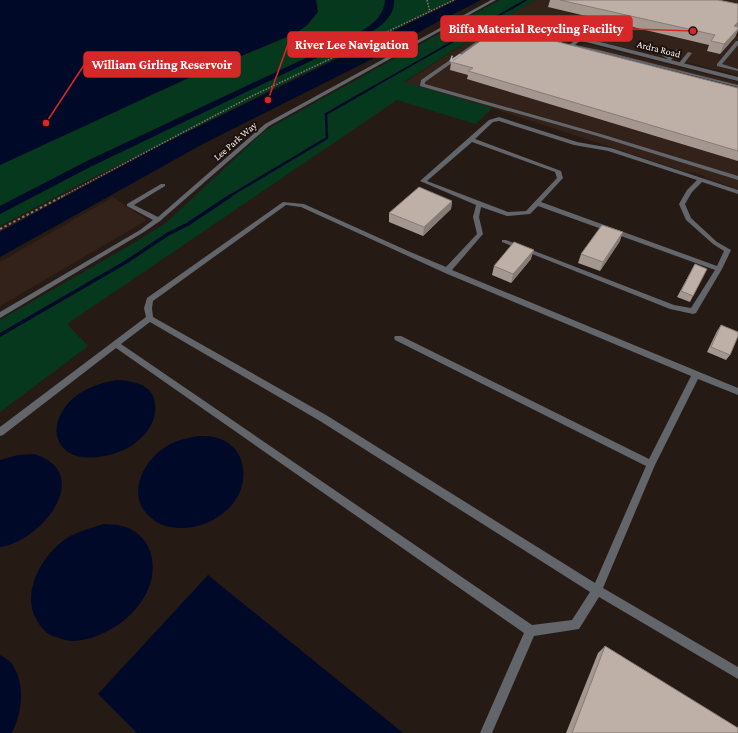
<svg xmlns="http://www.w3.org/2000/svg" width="738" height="733" viewBox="0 0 738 733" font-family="'Crimson Pro',serif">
<rect width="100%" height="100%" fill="#261a15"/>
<path fill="#332219" d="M535,0H738V75L555,31L550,34L567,39V42L579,45L588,44L738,82V189L705,178L704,176L696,173L683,171L492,108L404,83L504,18Z
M113,197L147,220L0,306V262Z"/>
<path fill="#06381e" d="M316,0H385C383,23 360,32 342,41L89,160L0,206V165L184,80L296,33C307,26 322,15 316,0Z
M394,0H453L82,183L0,226V214L90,167L373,31C384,24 394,14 394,0Z
M500,0H535L504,18L404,82L492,108L476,124L397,100L67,324L88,346L0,412V320L134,243L167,222L261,134L273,126Z"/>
<path fill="#000928" d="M0,0H316L318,12L306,26L296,33L184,80L0,165Z
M385,0H394C395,14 384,24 373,31L90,167L0,214V206L89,160L342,41C359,32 384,23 385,0Z
M457,0H481L426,28L380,55L201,145L0,257V232L159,146Z
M117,380C138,381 158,387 155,412C154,426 143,438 131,446C112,458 65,468 57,436C56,430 57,423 59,418C69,394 93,384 117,380Z
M199,436C204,436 209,436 214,437C251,446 251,490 226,511C213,522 198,528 181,528C173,528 162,526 155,521C152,518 148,516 146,513C127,491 146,458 167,446C177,440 188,438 199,436Z
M34,454C96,473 41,542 0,547V460L18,455Z
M104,524C110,525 117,524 122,526C135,529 146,539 150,551C165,596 115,639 74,641C68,641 61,639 56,637C46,635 39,625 35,617C22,589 44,553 67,538C79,531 91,528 104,524Z
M208,575L403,733H137L98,694Z
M0,655C4,657 9,660 12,664C26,685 22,712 12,733H0Z"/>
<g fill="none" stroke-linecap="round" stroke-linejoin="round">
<path stroke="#000928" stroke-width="2" d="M373,87L526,0"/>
<path stroke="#000928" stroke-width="2.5" d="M228,197L327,138L326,114L375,86"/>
<path stroke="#000928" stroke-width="3.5" d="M0,335L126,262L168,234L188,224L230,196"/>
<path stroke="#847975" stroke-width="1.5" stroke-dasharray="1.5 1.5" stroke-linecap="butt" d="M427,0L430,12
M61,197L250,97L454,0"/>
<path stroke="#847975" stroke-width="2" stroke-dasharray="2.5 2.5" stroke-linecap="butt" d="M0,229L63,196"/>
<path fill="#62656a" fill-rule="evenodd" d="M491,0H496L269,126L160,221L144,232L0,318V312L140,230L153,220L127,206V204L161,184H165V186L134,205L158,217L265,124Z
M516,23L529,25L555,32L553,33C530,28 517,21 494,33L491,32L500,27Z
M579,30L582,31L574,38H572V36Z
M537,34L561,40L562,41L558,46L548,45V43L555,44L557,42L536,36V34Z
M579,38L582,39L575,45L599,50L738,85V87L599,52L571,47L570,44Z
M736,41H738V45L722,64L738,69V71L717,66V64Z
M476,42L480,43L425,82V84L601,134L738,176V180L597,136L420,86L421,80Z
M649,46H653L670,57L677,49L681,50L669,62L667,61L668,59L649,48Z
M688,52L692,53L683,65H679V63Z
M499,117L577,142L611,148L738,190V194L702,182L692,192L685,204L691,218L717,242L731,250L722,269L696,313L693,314L670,309L502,242V240H506L674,305L691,308L715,270L538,206L530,214L507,216L481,207L479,217L483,234L452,270L738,388V395L698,379L655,465L603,588L738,667V679L599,597L579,629L534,636L492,733H480L524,633L116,348L3,435L0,436V427L146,317L144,308L147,298L283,202L304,204L408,251L446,267L477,234L473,217L476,205L420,181L489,120ZM499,121L574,145L608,151L697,180L687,190L679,204L686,220L713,244L724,251L717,266L541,202L563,178L561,171L475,139L493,122ZM472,142L555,172L557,178L526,211L508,212L427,181ZM286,205L301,207L445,273L691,376L649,459L401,336H395L394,338L395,340L646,466L595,583L326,415L153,317L152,308L153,301ZM150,322L320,421L590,592L572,620L532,625L121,344Z"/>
<path fill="#62656a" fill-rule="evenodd" d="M553,30L738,77V81L551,33L550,32Z"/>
</g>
<path fill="#a49790" d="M550,0H718L738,4V30L735,37L720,54L707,51L709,45L548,7Z
M451,62L738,88V161L467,79L468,75L450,70Z
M452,201L451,209L423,236L389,222V213Z
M620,241L600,271L578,263L581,254Z
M531,259L511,283L492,275L494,266Z
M695,264L693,296L690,302L677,297Z
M721,325L730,355L726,360L707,352L717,331Z
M605,646L738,733H566L598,653Z"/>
<path fill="#867b75" d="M738,22V26L730,36L734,26Z
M738,29L735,37L720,54L724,44Z
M452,201L451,209L423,236L424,227Z
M623,232L620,241L600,271L603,262Z
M534,250L531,259L511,283L513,274Z"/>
<path fill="#bfb0a7" stroke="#867b75" d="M560,0H718L738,4V22L734,26L738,27V29L724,44L711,41L715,35Z
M500,27L738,88V151L468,71L473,68L451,62Z
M419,187L452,201L424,227L389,213Z
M602,225L623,232L603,262L581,254Z
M514,242L534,250L513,274L494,266Z
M695,264L707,269L693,296L681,291Z
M721,325L738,332V336L730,355L711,347Z
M605,646L738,728V733H572Z"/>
<defs><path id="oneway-shaft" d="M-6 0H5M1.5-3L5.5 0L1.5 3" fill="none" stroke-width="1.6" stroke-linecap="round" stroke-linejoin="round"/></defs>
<use stroke="#b3b0b0" href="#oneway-shaft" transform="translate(455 58) rotate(147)"/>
<g text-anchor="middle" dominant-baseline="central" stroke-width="4" stroke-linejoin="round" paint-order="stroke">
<g font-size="10" fill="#f6ede9" stroke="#1c110c">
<text transform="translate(659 49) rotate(14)">Ardra Road</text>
<text transform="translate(235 141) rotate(-41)">Lee Park Way</text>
</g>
</g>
<path fill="none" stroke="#d62828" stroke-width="1.5" d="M693 31L632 29M268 100L288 44M46 123L84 65"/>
<g fill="#d62828" stroke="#1c110c" stroke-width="1.5">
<circle cx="693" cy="31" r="4"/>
<circle cx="268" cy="100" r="4"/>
<circle cx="46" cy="123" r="4"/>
</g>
<g fill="#d62828" stroke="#d62828" stroke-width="1.5">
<rect x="441" y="16" width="191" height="25" rx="4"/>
<rect x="288" y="32" width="129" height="25" rx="4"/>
<rect x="84" y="52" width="156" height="25" rx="4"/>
</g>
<g font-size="13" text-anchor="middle" font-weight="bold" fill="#fff">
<text x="536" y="33">Biffa Material Recycling Facility</text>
<text x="352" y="49">River Lee Navigation</text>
<text x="162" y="69">William Girling Reservoir</text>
</g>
</svg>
